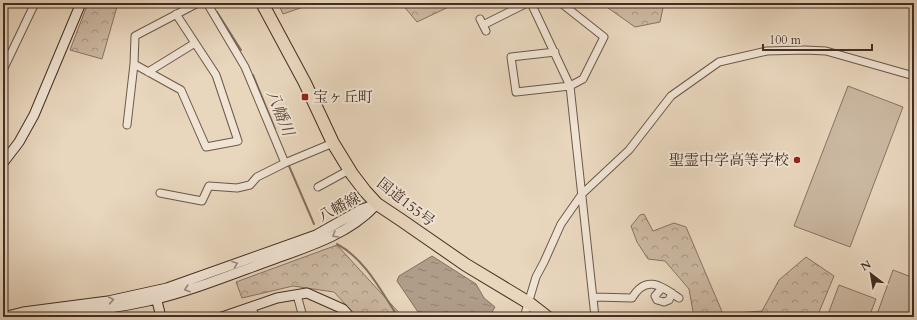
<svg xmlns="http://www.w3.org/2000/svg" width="917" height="320" viewBox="0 0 917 320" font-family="Cardo,'Noto Serif JP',serif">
<defs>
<pattern id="forest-crowns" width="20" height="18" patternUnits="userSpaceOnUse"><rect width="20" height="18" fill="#ccb9a3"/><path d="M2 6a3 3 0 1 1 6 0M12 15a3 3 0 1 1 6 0" fill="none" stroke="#a79784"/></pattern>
<pattern id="water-ripples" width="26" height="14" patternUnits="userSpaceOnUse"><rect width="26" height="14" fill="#b09d89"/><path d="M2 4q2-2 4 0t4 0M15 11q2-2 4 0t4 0" fill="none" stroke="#918070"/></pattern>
</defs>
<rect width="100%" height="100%" fill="#e8d6bd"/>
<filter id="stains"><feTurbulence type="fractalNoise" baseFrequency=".005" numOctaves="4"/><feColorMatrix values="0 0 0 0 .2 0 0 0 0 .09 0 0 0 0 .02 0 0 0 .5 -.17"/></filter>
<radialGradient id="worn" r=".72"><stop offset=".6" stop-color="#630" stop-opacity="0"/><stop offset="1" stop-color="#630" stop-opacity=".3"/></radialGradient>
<path fill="#ccb9a3" stroke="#887363" d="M848,86L903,107L850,247L794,226Z
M893,270L914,278V317H876Z
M839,285L876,299L869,317H827Z"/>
<path fill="url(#forest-crowns)" stroke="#887363" d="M88,3H118L102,59L70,50Z
M278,3H315L283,14Z
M401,3H457L417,22Z
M601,3H664L660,22L635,27Z
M644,214L653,231L674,223L686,227L723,314L762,311L779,280L806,257L834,276L817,317H694L689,289L665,261L648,259L637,242L631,226L640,215Z
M337,245L403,317H357L334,292L293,286L242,298L236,282Z"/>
<path fill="url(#water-ripples)" stroke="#847060" d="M432,256L476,284L484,298L495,307L489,317H422L420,315L397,281L399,276Z"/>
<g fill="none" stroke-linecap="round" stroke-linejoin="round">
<path stroke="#847060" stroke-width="2" d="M217,12L241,50
M253,75L275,129
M289,166L314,224
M337,244C365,259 381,291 398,317"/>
<g stroke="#6c574a" stroke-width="9">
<path id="street" d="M207,3L245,67L285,163L333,143
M531,3L570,86L595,317
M480,19L486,31
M483,25L527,3
M555,52L511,57L516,92L570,86L583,79L604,37L561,3
M134,64L181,90L206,147L238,141L216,75L176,14
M3,70L35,3
M148,72L195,43
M127,125L134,64L135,36L198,3
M318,187L349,170
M160,193L202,201L209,186L237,188L250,185L257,177L285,163
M662,288L655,296L657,300L664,302L669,300L672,293
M297,295L303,317
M594,297L632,298C646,274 661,286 679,298
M251,307L256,317
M524,317L536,277L544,262L561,224L582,194L629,150L671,96L719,62L767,51L805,50L826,51L914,76"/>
</g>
<g stroke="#432d23" stroke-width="11">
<path id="secondary" d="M3,163L19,142L34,115L81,3
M155,293L161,317
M3,317L23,312L108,301L167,288L316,235L362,209L377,204
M55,317C86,311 117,308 148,301C192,291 235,273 277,258C311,246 350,233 375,206
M222,317L277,298L307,293L343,309L350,317"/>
</g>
<g stroke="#432d23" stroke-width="14">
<path id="highway" d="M262,3L305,83L333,143L352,174L365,191L377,204L401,220L466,265L529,303L547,317"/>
</g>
<use href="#street" stroke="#f0e4d4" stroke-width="7"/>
<use href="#secondary" stroke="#f0e4d4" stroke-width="9"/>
<use href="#highway" stroke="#e8d6bd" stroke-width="12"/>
</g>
<defs><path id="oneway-chevron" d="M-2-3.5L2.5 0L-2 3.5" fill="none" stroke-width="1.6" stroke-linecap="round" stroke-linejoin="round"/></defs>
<g stroke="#9a887c">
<use href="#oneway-chevron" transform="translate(335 235) rotate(149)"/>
<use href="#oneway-chevron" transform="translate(235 264) rotate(-20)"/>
<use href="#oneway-chevron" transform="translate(187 289) rotate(161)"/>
<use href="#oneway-chevron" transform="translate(111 300) rotate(-10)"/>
</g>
<g fill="#8f2418" stroke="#f0e4d4" stroke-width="1.5">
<rect x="301" y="93" width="8" height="8" rx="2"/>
<circle cx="797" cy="160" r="4"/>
</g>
<g text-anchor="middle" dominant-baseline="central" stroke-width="4" stroke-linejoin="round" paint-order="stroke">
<g font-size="15" fill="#432d23" stroke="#f0e4d4" text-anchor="start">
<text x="313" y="97">宝ヶ丘町</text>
<text x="789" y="160" text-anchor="end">聖霊中学高等学校</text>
</g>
<g font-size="15" fill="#432d23" stroke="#f0e4d4">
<text transform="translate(406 202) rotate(38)">国道155号</text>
<text transform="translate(339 207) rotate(-28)">八幡線</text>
</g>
<g font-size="16" font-style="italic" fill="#5e493c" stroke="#f0e4d4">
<text transform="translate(280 113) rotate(68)">八幡川</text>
</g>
</g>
<rect width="917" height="320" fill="none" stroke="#e8d6bd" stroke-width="16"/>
<rect x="4" y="4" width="909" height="312" fill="none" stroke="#432d23" stroke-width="2"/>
<rect x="8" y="8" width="901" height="304" fill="none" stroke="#432d23"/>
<g transform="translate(871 274) rotate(329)" stroke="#f0e4d4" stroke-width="3" paint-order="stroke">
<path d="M0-3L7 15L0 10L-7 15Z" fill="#432d23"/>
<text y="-6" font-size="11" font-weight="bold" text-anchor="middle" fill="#432d23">N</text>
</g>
<path d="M763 44v6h109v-6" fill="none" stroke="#432d23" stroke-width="2"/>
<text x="769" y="44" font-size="12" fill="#432d23" stroke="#f0e4d4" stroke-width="3" paint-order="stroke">100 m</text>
<rect width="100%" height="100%" filter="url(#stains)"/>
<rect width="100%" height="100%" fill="url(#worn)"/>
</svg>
